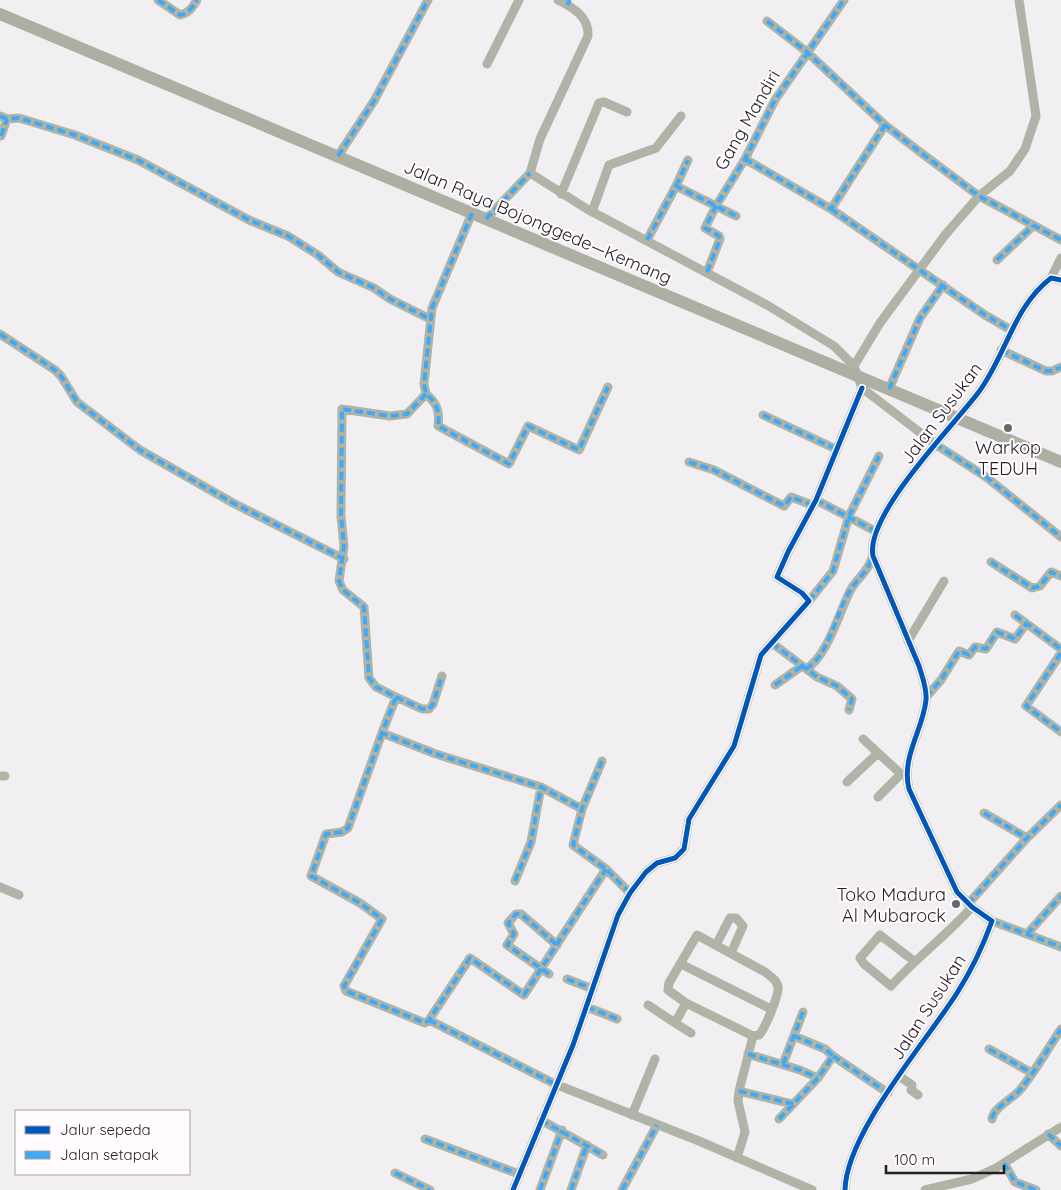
<svg xmlns="http://www.w3.org/2000/svg" width="1061" height="1190" viewBox="0 0 1061 1190" font-family="Quicksand,sans-serif">
<rect width="100%" height="100%" fill="#f1eff1"/>
<g fill="none" stroke-linecap="round" stroke-linejoin="round">
<path stroke="#afb4a6" stroke-width="9" d="M158,0L180,15C189,13 192,8 197,0
M558,0C574,8 589,17 588,36L540,139L530,173L587,209L767,305L834,346L854,366L862,388L935,444L986,477L1061,537
M767,21L807,52L885,125L924,155L979,196L1061,240
M487,64L519,0
M0,116L7,119L19,118L75,135L138,160L249,220L288,236L318,255L338,272L374,288L390,299L430,319
M1,136L7,119
M338,156L374,101L428,0
M745,159L831,209L885,125
M676,186L688,160
M561,194L599,103L604,102L627,112
M831,209L985,315L1011,330
M592,212L609,165L656,148L681,116
M472,213L432,308L424,384L426,394C437,403 440,411 438,426L509,464L528,426L579,450L608,387
M486,219L530,173
M647,240L676,186L736,216
M997,260L1033,226
M707,272L720,239L719,236L705,228L716,206L745,159L775,100L844,0
M1051,278L1061,258
M0,334L55,370L61,376L77,402L140,450L233,503L344,559
M1001,350L1046,371H1052L1061,367
M854,366L880,323L945,235L979,196L1010,171L1025,149L1036,116L1019,0
M889,389L920,318L943,285
M426,394L407,414L390,416L342,409L341,516L344,546L339,581L343,590L364,607L369,678L376,687L396,697L382,733L436,754L541,787
M763,415L836,449
M689,462L714,470L784,506L791,497L812,505
M816,500L875,531
M991,562L1032,588L1040,586L1051,572L1061,576
M809,601L833,571L849,516L879,456
M1015,615L1061,649
M908,641L944,581
M772,643L817,677L837,686L852,699L849,710
M1061,653L1026,706L1061,732
M806,669C827,657 839,613 850,591C857,577 866,576 873,556
M775,685L802,666
M396,697L422,709H429L433,704L442,676
M926,697L941,680L959,651L969,655L975,647L986,649L997,632L1015,639L1026,624
M382,733L348,828L342,832L326,834L311,876L360,903L382,919L344,986L346,991L425,1023L429,1020L470,958L524,995L606,869
M863,739L901,774L906,775
M602,761L582,809L573,845L606,869L630,893
M0,776H5
M847,782L878,753
M878,797L901,774
M984,813L1027,838
M515,881L531,842L541,787L582,809
M0,887L19,895
M968,904L1027,838L1061,805
M992,921L1061,947
M1027,934L1061,896
M697,935L765,972C770,976 777,980 778,987C779,995 765,1029 759,1035L753,1036L686,1003L668,990L669,983Z
M716,945L730,918H736L743,926L731,953
M914,961L880,935L860,958L864,964L891,986C917,957 946,936 972,907
M681,964L771,1009
M549,974L507,945L514,934L508,923L516,914H521L557,945
M567,979L593,989
M686,1003L675,1023L691,1033
M648,1005L675,1023
M587,1007L617,1019
M429,1020L555,1084L699,1141L812,1190
M989,1049L1032,1073
M748,1054L800,1070L818,1078
M833,1056L888,1093
M783,1064L803,1012
M899,1076L912,1085L911,1090L918,1095
M739,1091L793,1104
M632,1115L655,1059
M779,1119L818,1078L833,1056L825,1049L794,1036
M992,1119C994,1107 1011,1100 1019,1091C1034,1074 1048,1048 1061,1029
M541,1120L603,1155
M1048,1134L1061,1146
M425,1139L519,1174
M737,1158L745,1132L738,1101L739,1091L753,1036
M1004,1163L1015,1182L1036,1190
M395,1173L430,1190
M513,1190L573,1045L618,915L630,893L646,872L657,863L675,858L684,849L689,819L734,746L761,655L809,601L802,593L777,577L788,552L816,500L862,388
M540,1190L562,1130
M571,1190L587,1145
M622,1190L657,1125
M845,1190C846,1133 926,1042 957,993C971,971 983,946 992,921L972,907L957,892L909,789C901,757 923,730 926,700C927,688 922,676 919,666L873,556C865,515 953,426 978,393C1006,356 1013,307 1051,278L1061,280
M925,1190L972,1179L996,1168L1061,1127"/>
<path stroke="#acafa2" stroke-width="12" d="M0,14L1061,462"/>
<path stroke="#3fa9f5" stroke-width="4" stroke-dasharray="8 4" stroke-linecap="butt" d="M158,0L180,15C189,13 192,8 197,0
M567,5L570,0
M767,21L807,52L885,125L924,155L979,196L1061,240
M0,116L7,119L19,118L75,135L138,160L249,220L288,236L318,255L338,272L374,288L390,299L430,319
M1,136L7,119
M338,156L374,101L428,0
M745,159L831,209L885,125
M676,186L688,160
M831,209L985,315L1011,330
M472,213L432,308L424,384L426,394C437,403 440,411 438,426L509,464L528,426L579,450L608,387
M486,219L530,173
M647,240L676,186L736,216
M997,260L1033,226
M707,272L720,239L719,236L705,228L716,206L745,159L775,100L844,0
M0,334L55,370L61,376L77,402L140,450L233,503L344,559
M1001,350L1046,371H1052L1061,367
M889,389L920,318L943,285
M426,394L407,414L390,416L342,409L341,516L344,546L339,581L343,590L364,607L369,678L376,687L396,697L382,733L436,754L541,787
M763,415L836,449
M935,444L986,477L1061,537
M689,462L714,470L784,506L791,497L812,505
M816,500L875,531
M991,562L1032,588L1040,586L1051,572L1061,576
M809,601L833,571L849,516L879,456
M1015,615L1061,649
M772,643L817,677L837,686L852,699L849,710
M1061,653L1026,706L1061,732
M806,669C830,655 836,611 851,589C860,576 867,573 872,557
M775,685L802,666
M396,697L422,709H429L433,704L442,676
M926,697L941,680L959,651L969,655L975,647L986,649L997,632L1015,639L1026,624
M382,733L348,828L342,832L326,834L311,876L360,903L382,919L344,986L346,991L425,1023L429,1020L470,958L524,995L606,869
M602,761L582,809L573,845L606,869L630,893
M984,813L1027,838
M515,881L531,842L541,787L582,809
M968,904L1027,838L1061,805
M992,921L1061,947
M1027,934L1061,896
M549,974L507,945L514,934L508,923L516,914H521L557,945
M567,979L593,989
M587,1007L617,1019
M429,1020L555,1084
M989,1049L1032,1073
M748,1054L800,1070L818,1078
M833,1056L888,1093
M783,1064L803,1012
M739,1091L793,1104
M779,1119L818,1078L833,1056L825,1049L794,1036
M992,1119C994,1107 1011,1100 1019,1091C1034,1074 1048,1048 1061,1029
M541,1120L603,1155
M1048,1134L1061,1146
M425,1139L519,1174
M1004,1163L1015,1182L1036,1190
M395,1173L430,1190
M540,1190L562,1130
M571,1190L587,1145
M622,1190L657,1125"/>
<g stroke="#fffbff" stroke-width="8">
<path id="cycleway" d="M513,1190L573,1045L618,915L630,893L646,872L657,863L675,858L684,849L689,819L734,746L761,655L809,601L802,593L777,577L788,552L816,500L862,388
M845,1190C846,1133 926,1042 957,993C971,971 983,946 992,921L972,907L957,892L909,789C901,757 923,730 926,700C927,688 922,676 919,666L873,556C865,515 953,426 978,393C1006,356 1013,307 1051,278L1061,280"/>
</g>
<use href="#cycleway" stroke="#0057b8" stroke-width="5"/>
</g>
<g fill="#6a686a" stroke="#fffbff" stroke-width="2">
<circle cx="1008" cy="428" r="5"/>
<circle cx="956" cy="904" r="5"/>
</g>
<g text-anchor="middle" dominant-baseline="central" stroke-width="4" stroke-linejoin="round" paint-order="stroke">
<g font-size="18" fill="#211f21" stroke="#fffbff">
<text transform="translate(747 120) rotate(-60)">Gang Mandiri</text>
<text transform="translate(538 222) rotate(23)">Jalan Raya Bojonggede—Kemang</text>
<text transform="translate(941 413) rotate(-53)">Jalan Susukan</text>
<text transform="translate(928 1007) rotate(-57)">Jalan Susukan</text>
</g>
<g font-size="18" fill="#211f21" stroke="#fffbff">
<text x="1008" y="447">Warkop<tspan x="1008" dy="21">TEDUH</tspan></text>
<text x="946" y="894" text-anchor="end">Toko Madura<tspan x="946" dy="21">Al Mubarock</tspan></text>
</g>
</g>
<rect x="15" y="1110" width="175" height="65" fill="#fffbff" stroke="#a6a3a6"/>
<rect x="25" y="1126" width="25" height="8" fill="#0057b8" stroke="#a6a3a6"/>
<text x="60" y="1135" font-size="15" fill="#211f21">Jalur sepeda</text>
<rect x="25" y="1151" width="25" height="8" fill="#3fa9f5" stroke="#a6a3a6"/>
<text x="60" y="1160" font-size="15" fill="#211f21">Jalan setapak</text>
<path d="M886 1165v8h118v-8" fill="none" stroke="#211f21" stroke-width="2.5"/>
<text x="894" y="1165" font-size="15" fill="#211f21" stroke="#fffbff" stroke-width="4" paint-order="stroke">100 m</text>
</svg>
